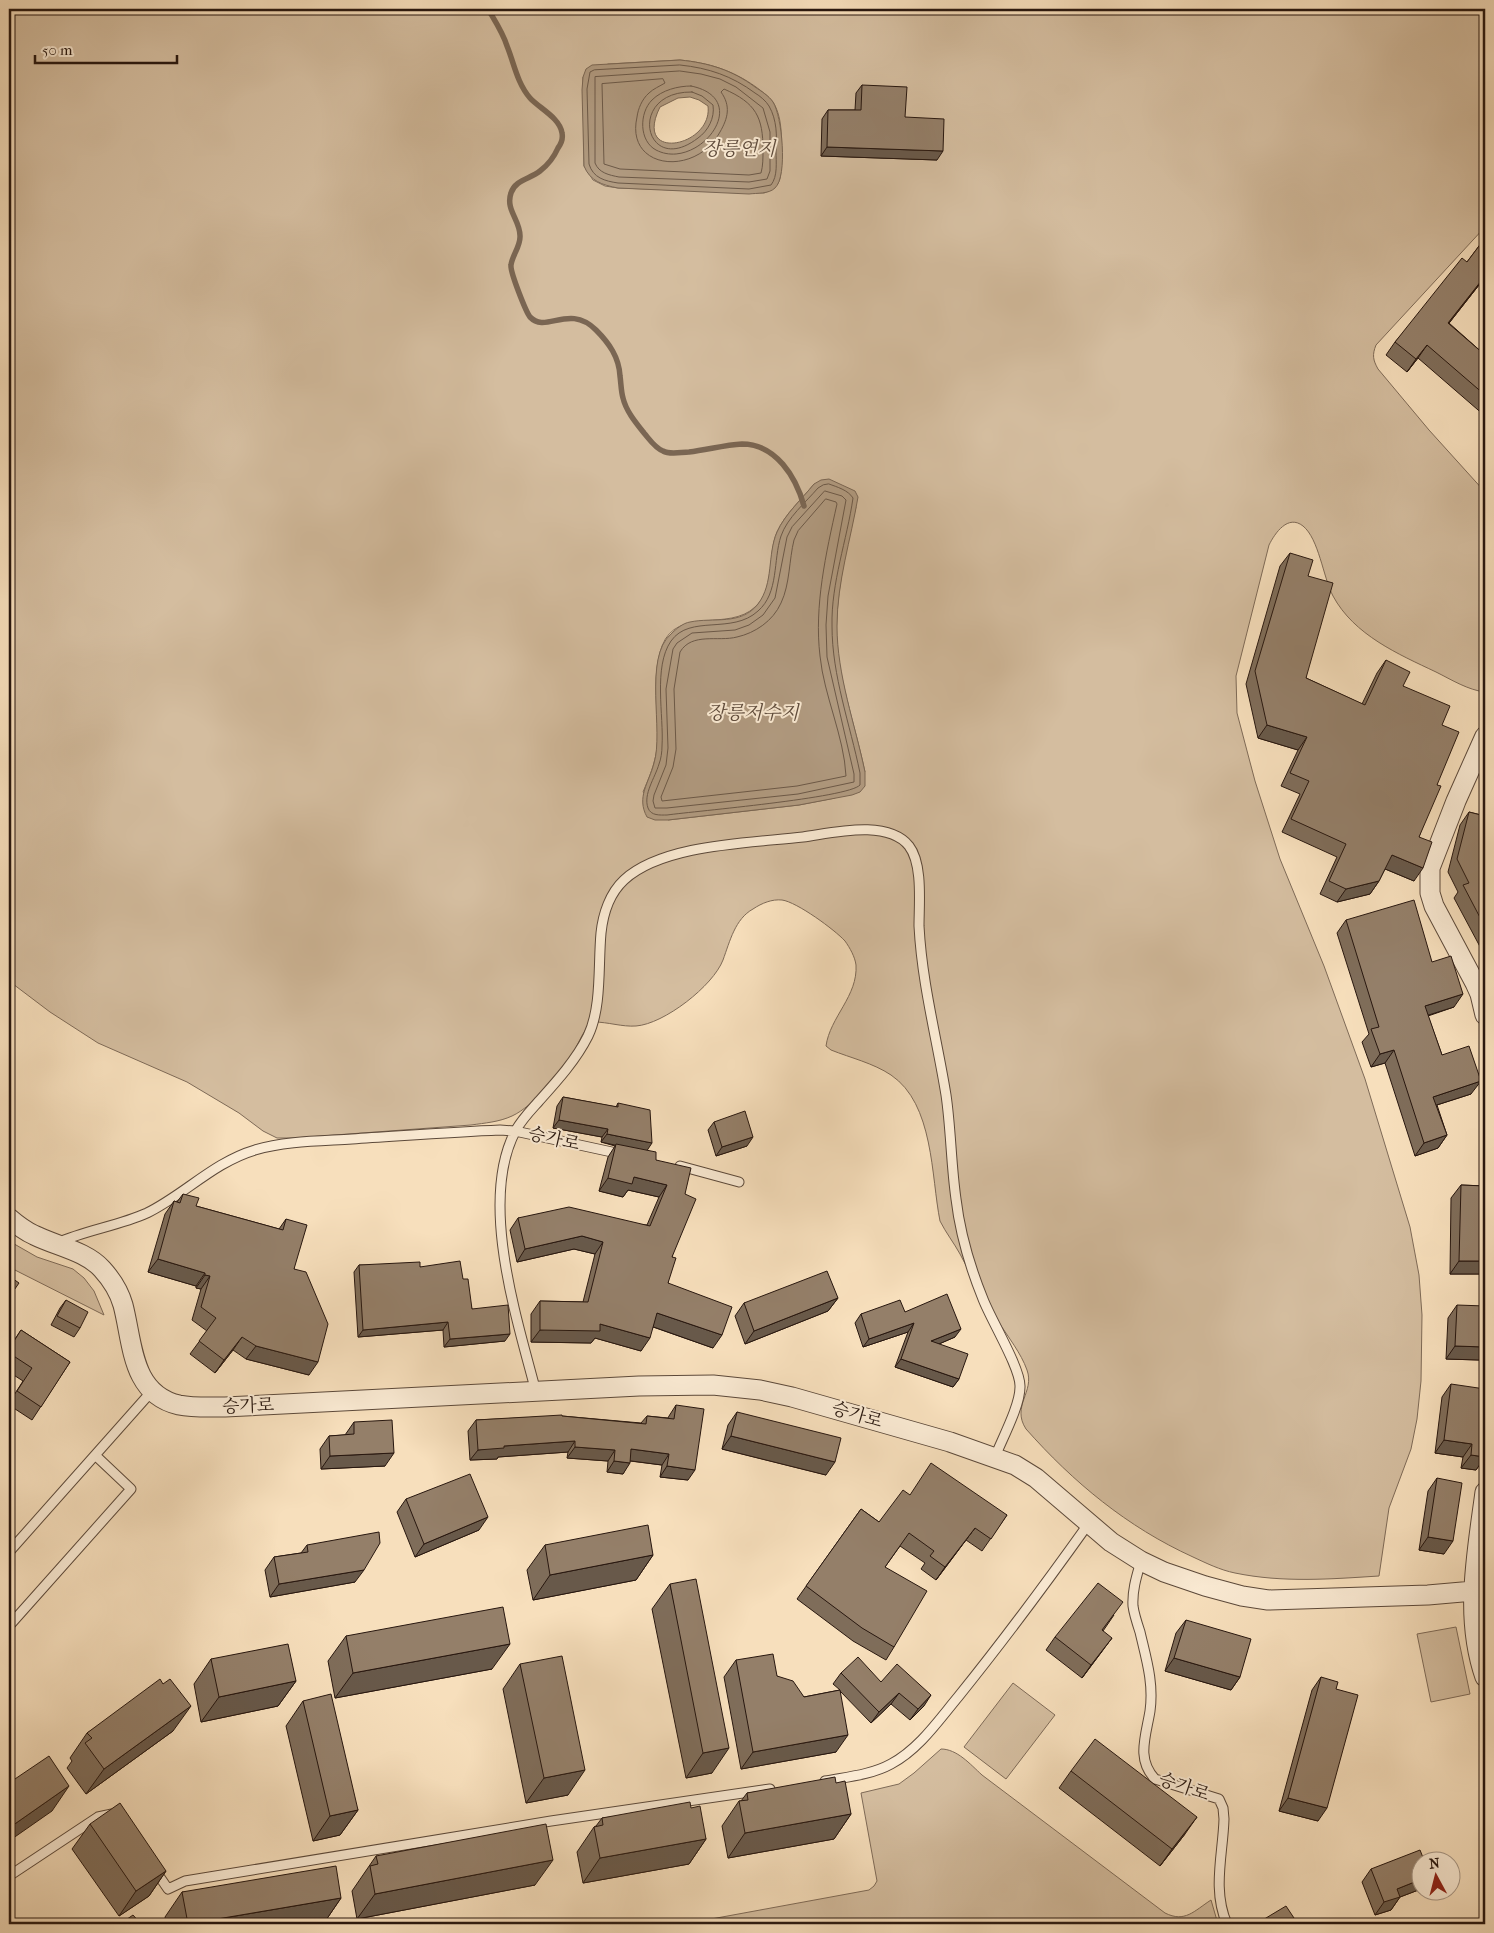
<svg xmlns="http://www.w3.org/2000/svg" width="1494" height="1933" viewBox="0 0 1494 1933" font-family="'IM FELL French Canon','Noto Serif KR',serif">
<rect width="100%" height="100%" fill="#f7dfbc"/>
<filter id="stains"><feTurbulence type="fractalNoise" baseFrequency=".004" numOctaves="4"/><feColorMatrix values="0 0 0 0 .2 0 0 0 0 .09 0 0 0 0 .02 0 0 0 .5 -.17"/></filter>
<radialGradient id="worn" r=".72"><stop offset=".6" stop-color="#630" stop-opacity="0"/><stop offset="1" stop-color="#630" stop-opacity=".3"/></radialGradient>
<path fill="#d4bd9f" stroke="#7e6a57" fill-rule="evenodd" d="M9,9H1485V227L1376,345C1372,355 1373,360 1378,369L1429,430L1485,492V692C1468,690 1452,680 1436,672C1398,654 1354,635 1333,596C1323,577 1319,539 1303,526C1288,514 1275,533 1269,545L1236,676L1237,713L1255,781L1280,859L1324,966L1365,1079L1410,1227L1419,1275L1422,1315L1421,1381L1417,1419L1411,1449L1389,1508L1379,1576C1331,1579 1283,1583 1235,1573C1220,1570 1206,1563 1193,1557C1127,1527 1073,1482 1026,1429C1011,1406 1035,1392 1027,1370C1021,1353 1008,1337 998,1321C984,1299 972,1277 960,1254C954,1243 946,1233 940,1221C931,1176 934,1104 891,1075C873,1063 851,1058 831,1050L826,1046C830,1017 858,996 856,965C855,957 850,948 845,941C835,930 797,902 782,900C772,899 762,903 753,909C735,919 730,941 723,960C713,986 664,1024 636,1026C622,1027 608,1022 594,1022C583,1029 580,1041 573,1053C560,1073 534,1106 512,1116C499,1122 485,1123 471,1125L294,1138H277L263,1131L239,1113L187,1082L98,1043L50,1012L9,981ZM680,60C709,63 732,70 756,87C761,91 769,96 773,102C784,120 781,143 781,163C781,179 781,187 764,193L618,188L605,186L593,180L584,166L583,77L608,64ZM814,484L856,507C845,553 832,610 838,656C844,695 857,734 865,772L835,798L799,805L668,820L643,792C649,778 655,764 657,748C660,714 650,680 662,646C677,606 729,632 755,607C776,588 767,555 777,532C785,514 802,499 814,484Z
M9,1241L37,1257L73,1269L84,1278L94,1291L104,1315L9,1267Z
M1456,1627L1470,1694L1431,1702L1417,1634Z
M1013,1683L1055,1715L1006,1779L964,1747Z
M941,1749C957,1749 970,1764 982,1775L1165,1913C1185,1923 1194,1911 1211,1900L1218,1924H684L869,1890L874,1886L877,1881L861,1793L899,1784L914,1773Z"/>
<path fill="#b19b81" stroke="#7a6653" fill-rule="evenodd" d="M680,60C709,63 732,70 755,87C761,91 769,96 773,102C782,116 788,176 775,188C769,194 757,193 749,194L618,188C602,185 590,181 584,166L582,90L583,77L586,69L592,65ZM690,97L699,100L708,106C713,147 632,163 660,107L678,98Z
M829,479L855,491L858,497C851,539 837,582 837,626C837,675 855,724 865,772V786L860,792L852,795L799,805L668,820H655L647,817C636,797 649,783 654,763C664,731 643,658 671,634C676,629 683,623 690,622C713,617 741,626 758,604C774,583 767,555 777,532C785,514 802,499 814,484L821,480Z"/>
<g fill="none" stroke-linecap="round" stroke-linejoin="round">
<path stroke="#6c5948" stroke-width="1" d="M680,65C709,68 732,76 755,93C760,96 766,101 769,106C777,120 777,136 776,151C776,162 778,176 771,185L749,189L618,183C605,181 593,178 589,164L587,89L590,72L594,70Z
M680,71L701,74L720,79L736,87L763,108L770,132V171L767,179L749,182L619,177C609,175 599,173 595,163V77Z
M663,79L665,83C660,86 653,89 649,93C642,99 638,109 637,117C625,170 696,177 720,132C728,118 731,106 721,92L724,89C756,103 763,117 763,150C763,158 763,166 761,173L749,175L620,169L604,164L602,84Z
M691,86C755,99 698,172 656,150C639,141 639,113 652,100C662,90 678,86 691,86Z
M692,92L702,96L713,105C715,118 708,131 698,138C645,179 625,91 692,92Z
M829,484C837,487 848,490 853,498C847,540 831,583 832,626C832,676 850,724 860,773V785C848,798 696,811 667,815C660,815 651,816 648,808C643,794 655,778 659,764C661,759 662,752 662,746C664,716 653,667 671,641C690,614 732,635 758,611C779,593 773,560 781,536C787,518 806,502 818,488L823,485Z
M825,491L842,496L846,500L828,596L826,625L827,657L854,774V782L798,794L667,808H655L653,801L654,795L666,765L668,748L666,689L673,649L677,643L692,633L735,630L749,625L763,615L775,598L787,537L792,527Z
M826,499L836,502L837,504C826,553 814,606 820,656C824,696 844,736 846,776L797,786L662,801L661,797L673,767L676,749L674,689L680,652C692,632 718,642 737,637C755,633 773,621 781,603C790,584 789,560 794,540L798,531Z"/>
<path stroke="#7a6653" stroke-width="5.5" d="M488,9C495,21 503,33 507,46C514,63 517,83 530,98C539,108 560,118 562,133C563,138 561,144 558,148C554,157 548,165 540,171C530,179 515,180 511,193C505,210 521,221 520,237C520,247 512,256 511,265C510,272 526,312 530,317C546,334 569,303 596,330C609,343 619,357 620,376C621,383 621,391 623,398C626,411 636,423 644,433C650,440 655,448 663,451C670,455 681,452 689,452C707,450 724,445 742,444C776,444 796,477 804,506"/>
<g stroke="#5c493a" stroke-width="11">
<path id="lane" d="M680,1166L739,1182
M57,1243C86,1230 118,1226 147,1213C184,1195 214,1162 255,1150C285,1141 320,1141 352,1139C401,1136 451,1132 500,1130L515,1131L621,1154
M536,1392C517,1319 478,1200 516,1130C522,1119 531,1110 539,1101C557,1081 576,1060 588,1036C602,1007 598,965 601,933C603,914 610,893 624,880C663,844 751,843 803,837C833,833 887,819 909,846C923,864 919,904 919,926C922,984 937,1039 946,1095C951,1129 951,1164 956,1199C960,1233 970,1267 983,1299C991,1320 1021,1369 1020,1387C1020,1406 1002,1439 995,1457
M9,1552L152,1391
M1141,1561C1137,1575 1132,1590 1133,1606C1134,1614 1137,1623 1140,1632C1146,1658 1154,1683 1150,1711C1146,1736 1136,1759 1155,1779L1219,1799L1223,1808L1224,1819C1223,1854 1212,1890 1227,1924
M9,1626L131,1489L95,1455
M825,1781C846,1777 871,1775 891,1764C919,1749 938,1721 958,1697C1004,1640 1047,1582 1089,1523
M155,1870L168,1889L185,1881L551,1821L770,1789
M9,1876L98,1817L112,1814"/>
</g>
<g stroke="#5c493a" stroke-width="21">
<path id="street" d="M1485,736L1456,801L1430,868V893L1434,906L1475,983L1480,994L1485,1015
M9,1218C16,1224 25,1231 34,1235C56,1246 86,1251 102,1269C112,1280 119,1291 123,1305C133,1343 131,1394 179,1405C194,1408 210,1407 225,1407L639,1386L713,1385L760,1390L792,1397L950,1442L1015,1465L1036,1478L1111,1542L1141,1561L1164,1572L1205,1586L1242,1596L1268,1600L1428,1595L1485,1590
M1485,1492C1477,1553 1464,1617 1485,1677"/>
</g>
<use href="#lane" stroke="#faead3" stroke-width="9"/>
<use href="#street" stroke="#faead3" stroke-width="19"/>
</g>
<path fill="#7f6d5a" stroke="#28170f" d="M862,85L905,117L937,160L821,156L822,119L828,110H855L856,93Z
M1485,238V290L1479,285L1449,323L1485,355V416L1418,358L1407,372L1386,355L1395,342L1467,262Z
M1290,553L1308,576L1306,678L1362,704L1377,673L1386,660L1403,686L1442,725L1437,785L1419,837L1414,881L1385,869L1379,881L1370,894L1337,902L1320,894L1337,857L1282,832L1300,794L1281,786L1298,750L1258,738L1246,684L1280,566Z
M1485,778V797L1480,796L1482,785Z
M1469,812L1485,816V956L1454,898L1458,892L1448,872L1460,825Z
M1346,920L1432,962L1454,1007L1428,1016L1442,1055L1471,1094L1437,1105L1447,1135L1438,1148L1415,1156L1385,1063L1371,1067L1362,1042L1369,1034L1337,933Z
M563,1097L616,1107L618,1103L647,1151L656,1160L685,1194L672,1257L668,1283L713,1348L653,1327L641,1351L595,1338L591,1343L531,1342V1314L540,1301L583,1302L595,1254L574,1249L517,1262L510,1230L518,1218L647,1225L659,1197L628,1190L623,1197L599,1191L608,1157L615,1146L601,1142L602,1137L553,1128L557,1106Z
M714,1122L747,1146L716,1156L708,1130Z
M1461,1185L1485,1186V1271L1483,1274H1450L1451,1198Z
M183,1194L196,1206L279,1229L286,1219L294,1269L309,1375L246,1359L233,1350L215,1373L190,1354L207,1331L192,1320L201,1289L196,1288V1286L148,1272L165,1214L174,1201L177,1202Z
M359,1265L420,1267L463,1279L472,1309L505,1341L444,1347L443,1330L358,1337L354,1272Z
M838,1298L828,1311L745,1344L735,1316L744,1303Z
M66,1300L80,1328L74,1337L51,1325L60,1308Z
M1457,1305L1479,1360L1446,1359L1448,1318Z
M905,1312L955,1337L939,1344L959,1379L953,1387L895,1367L908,1332L863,1347L855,1323L861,1314Z
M21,1330L70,1362L32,1420L9,1405V1403L23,1381L9,1372V1348Z
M1451,1384L1485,1457L1476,1470L1461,1468L1463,1457L1435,1453L1442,1397Z
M676,1405L688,1480L660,1477L662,1465L630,1461L623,1474L607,1472L608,1461L567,1458L568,1452L498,1457L497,1459L470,1460L468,1431L476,1420L562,1416L641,1423L647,1416L668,1418L669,1416Z
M737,1412L826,1475L722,1449L728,1425Z
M354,1422L385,1466L321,1469L320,1449L329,1436L345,1435Z
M1437,1478L1444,1554L1419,1550L1428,1491Z
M910,1495L1007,1515L982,1551L966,1540L936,1580L921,1569L925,1563L900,1546L885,1567L894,1647L886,1660L853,1641L797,1599L861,1509L879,1522Z
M406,1499L479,1530L415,1557L397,1512Z
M307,1545L355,1582L270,1597L265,1570L274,1557L301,1553Z
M545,1545L653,1555L636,1580L533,1600L527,1570Z
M670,1584L712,1773L686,1778L652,1609Z
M1114,1615L1103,1631V1650L1082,1678L1046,1650L1055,1637Z
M1186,1620L1240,1677L1231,1690L1165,1671L1176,1633Z
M346,1636L492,1669L335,1698L328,1661Z
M211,1659L296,1681L278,1706L201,1722L194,1684Z
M736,1660L777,1676L804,1697L840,1690L833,1684L841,1673L881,1682L924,1706L910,1720L891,1704L871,1723L840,1691L836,1752L741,1769L724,1677Z
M520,1664L568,1795L526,1803L503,1689Z
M1321,1677L1336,1689L1318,1821L1279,1811L1312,1690Z
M163,1684L173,1731L86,1794L67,1768L72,1761L70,1758L87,1733Z
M303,1701L358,1810L340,1835L313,1841L286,1726Z
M1071,1771L1185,1834L1160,1866L1059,1788Z
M836,1783L851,1814L834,1839L728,1858L722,1826L739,1801H741L747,1793Z
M691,1808L706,1839L689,1864L583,1883L577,1852L594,1827L596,1826L602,1818Z
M90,1824L166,1871L149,1896L119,1916L72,1849Z
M376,1856L535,1885L357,1919L352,1891Z
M1371,1869L1421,1889L1400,1897L1391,1910L1375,1915L1362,1882Z
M182,1892L341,1898L324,1923L318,1924H166L165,1917Z"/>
<path fill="#68594a" stroke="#28170f" d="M827,147L943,151L937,160L821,156Z
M1485,277L1479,285L1439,336L1448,323Z
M1427,345L1418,358L1407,372L1416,359Z
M1267,725L1307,737L1298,750L1258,738Z
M1485,789V797L1480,796Z
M1392,855L1423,868L1414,881L1383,868Z
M1379,881L1370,894L1337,902L1346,889Z
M1463,994L1454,1007L1416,1019L1425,1006Z
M1394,1050L1385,1063L1371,1067L1380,1054Z
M1481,1081L1471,1094L1424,1109L1433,1097Z
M559,1120L608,1129L602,1137L553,1128Z
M607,1134L652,1143L646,1152L601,1142Z
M1447,1135L1438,1148L1415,1156L1424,1143Z
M753,1137L747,1146L716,1156L722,1147Z
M634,1177L667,1185L659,1197L628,1190L623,1197L599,1191L608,1178Z
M582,1236L603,1242L595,1254L574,1249L517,1262L525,1249Z
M158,1259L205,1273L196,1286L148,1272Z
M1459,1261H1485V1271L1483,1274H1450Z
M205,1275L210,1276L201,1289L196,1288Z
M838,1298L828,1311L745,1344L754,1331Z
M657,1313L722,1335L713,1348L648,1325Z
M448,1322L443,1330L358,1337L363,1330Z
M914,1323L908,1332L863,1347L869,1339Z
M600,1324L650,1338L641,1351L595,1338L591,1343L531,1342L540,1330Z
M961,1329L955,1337L925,1350L931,1341Z
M510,1334L505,1341L444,1347L450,1339Z
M242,1337L233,1350L215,1373L224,1360Z
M256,1346L318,1362L309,1375L246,1359Z
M1455,1346L1485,1347V1351L1479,1360L1446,1359Z
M901,1359L959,1379L953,1387L895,1367Z
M731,1436L835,1462L826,1475L722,1449Z
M1444,1440L1472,1444L1463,1457L1435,1453Z
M575,1441L568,1452L498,1457L497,1459L470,1460L478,1450L504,1446Z
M575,1447L615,1450L608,1461L567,1458Z
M631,1449L669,1454L662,1465L624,1460Z
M394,1453L385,1466L321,1469L330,1456Z
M1471,1455L1485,1457L1476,1470L1461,1468Z
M614,1461L630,1463L623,1474L607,1472Z
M667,1466L695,1470L688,1480L660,1477Z
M488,1517L479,1530L415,1557L424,1544Z
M975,1528L936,1580L945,1567Z
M1428,1537L1453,1541L1444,1554L1419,1550Z
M653,1555L636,1580L533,1600L550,1575Z
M364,1570L355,1582L270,1597L279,1584Z
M1112,1638L1082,1678L1091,1665Z
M510,1644L492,1669L335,1698L353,1673Z
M1174,1658L1240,1677L1231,1690L1165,1671Z
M296,1681L278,1706L201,1722L219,1697Z
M899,1693L891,1704L871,1723L879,1712Z
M931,1695L924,1706L910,1720L918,1709Z
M191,1706L173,1731L86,1794L104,1769Z
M848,1735L836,1752L741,1769L753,1752Z
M729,1748L712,1773L686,1778L703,1753Z
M585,1770L568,1795L526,1803L544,1778Z
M69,1786L52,1811L9,1841V1828Z
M1288,1798L1327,1808L1318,1821L1279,1811Z
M358,1810L340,1835L313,1841L330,1816Z
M851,1814L834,1839L728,1858L745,1833Z
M1197,1817L1185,1834L1160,1866L1172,1849Z
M706,1839L689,1864L583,1883L600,1858Z
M553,1860L535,1885L357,1919L375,1894Z
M166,1871L149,1896L119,1916L136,1891Z
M1422,1879L1421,1889L1400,1897L1391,1910L1375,1915L1384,1902L1397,1889Z
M341,1898L324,1923L318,1924H189Z"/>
<path fill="#947f69" stroke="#28170f" d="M862,85L907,87L905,117L944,119L943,151L827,147L828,110H861Z
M1485,238V276L1448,323L1485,355V395L1427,345L1416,359L1395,342L1462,258L1467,262Z
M1290,553L1313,560L1308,576L1333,583L1306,678L1365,705L1386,660L1410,672L1403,686L1450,706L1442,725L1459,732L1437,785L1441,786L1419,837L1432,842L1423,868L1392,855L1379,881L1346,889L1329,881L1346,844L1291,819L1309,781L1290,773L1307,737L1267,725L1255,671Z
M1469,812L1485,816V927L1463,885L1469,883L1457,859Z
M1414,900L1432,962L1451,956L1463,994L1425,1006L1442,1055L1469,1046L1481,1081L1433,1097L1447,1135L1424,1143L1394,1050L1380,1054L1371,1029L1379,1027L1346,920Z
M563,1097L618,1107V1103L650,1110L652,1143L607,1134L608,1129L559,1120Z
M745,1111L753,1137L722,1147L714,1122Z
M616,1144L656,1152V1160L691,1168L685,1194L696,1199L672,1257L676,1258L668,1283L732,1307L722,1335L657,1313L650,1338L600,1324V1331L540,1330V1301L588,1302L603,1242L582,1236L525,1249L518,1218L569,1207L650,1226L667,1185L634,1177L632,1184L608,1178Z
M1461,1185L1485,1186V1261H1459Z
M183,1194L199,1198L196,1206L283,1230L286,1219L307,1225L294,1269L306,1272L328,1324L318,1362L256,1346L242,1337L224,1360L199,1341L216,1318L201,1307L210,1276L205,1275V1273L158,1259L174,1201L180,1203Z
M460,1261L463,1279H468L472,1309L508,1305L510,1334L450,1339L448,1322L363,1330L359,1265L420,1262V1267Z
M827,1271L838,1298L754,1331L744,1303Z
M9,1276L19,1283L10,1296H9Z
M947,1294L961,1329L931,1341L968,1354L959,1379L901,1359L914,1323L869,1339L861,1314L900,1300L905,1312Z
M66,1300L88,1312L80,1328L57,1316Z
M1457,1305L1485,1306V1347L1455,1346Z
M21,1330L70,1362L41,1407L17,1391L32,1368L9,1353V1349Z
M1451,1384L1485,1389V1457L1471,1455L1472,1444L1444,1440Z
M676,1405L704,1409L695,1470L667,1466L669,1454L631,1449L630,1463L614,1461L615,1450L575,1447V1441L504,1446V1448L478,1450L476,1420L562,1415V1416L646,1424L647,1416L674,1419Z
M737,1412L841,1438L835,1462L731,1436Z
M392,1420L394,1453L330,1456L329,1436L354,1434V1422Z
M931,1463L1007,1515L991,1539L975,1528L945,1567L930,1556L934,1551L909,1533L885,1567L927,1591L894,1647L862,1628L806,1586L861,1509L879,1522L903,1490L910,1495Z
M470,1474L488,1517L424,1544L406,1499Z
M1437,1478L1462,1483L1453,1541L1428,1537Z
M648,1525L653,1555L550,1575L545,1545Z
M379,1532L380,1543L364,1570L279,1584L274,1557L308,1552L307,1545Z
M696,1579L729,1748L703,1753L670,1584Z
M1098,1583L1123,1602L1102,1630L1112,1638L1091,1665L1055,1637Z
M503,1607L510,1644L353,1673L346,1636Z
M1186,1620L1251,1639L1240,1677L1174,1658Z
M288,1644L296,1681L219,1697L211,1659Z
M773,1654L777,1676L793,1681L804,1697L840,1690L848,1735L753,1752L736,1660Z
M562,1656L585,1770L544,1778L520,1664Z
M858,1657L881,1682L897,1664L931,1695L918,1709L899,1693L879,1712L841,1673Z
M1321,1677L1338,1682L1336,1689L1358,1695L1327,1808L1288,1798Z
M160,1679L163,1684L170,1679L191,1706L104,1769L85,1743L92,1738L87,1733Z
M331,1694L358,1810L330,1816L303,1701Z
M1095,1739L1197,1817L1172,1849L1071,1771Z
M49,1756L69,1786L9,1828V1783Z
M835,1777L836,1783L845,1781L851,1814L745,1833L739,1801L748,1800L747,1793Z
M690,1802L691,1808L700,1806L706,1839L600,1858L594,1827L603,1825L602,1818Z
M120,1803L166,1871L136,1891L90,1824Z
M546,1824L553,1860L375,1894L370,1866L378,1864L376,1856Z
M1420,1850L1424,1860H1422V1879L1397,1889L1400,1897L1384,1902L1371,1869Z
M336,1866L341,1898L188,1924L182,1892Z
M1286,1906L1298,1924H1256Z
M133,1915L141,1924H120Z"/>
<g text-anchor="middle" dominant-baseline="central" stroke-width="4" stroke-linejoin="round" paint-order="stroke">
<g font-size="18" fill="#28170f" stroke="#faead3">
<text transform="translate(554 1139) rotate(13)">승가로</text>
<text transform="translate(248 1406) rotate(-2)">승가로</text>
<text transform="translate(857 1415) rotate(16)">승가로</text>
<text transform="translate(1184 1787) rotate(19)">승가로</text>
</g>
<g font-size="19" font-style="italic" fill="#5f4c3d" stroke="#faead3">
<text x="739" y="149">장릉연지</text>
<text x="753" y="713">장릉저수지</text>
</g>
</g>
<rect width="1494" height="1933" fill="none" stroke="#f7dfbc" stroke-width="30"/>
<rect x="10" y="10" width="1474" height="1913" fill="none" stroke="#28170f" stroke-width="2.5"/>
<rect x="15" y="15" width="1464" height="1903" fill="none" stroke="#28170f"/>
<g transform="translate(1436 1876) rotate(353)"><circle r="24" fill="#faead3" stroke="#a69685"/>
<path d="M0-4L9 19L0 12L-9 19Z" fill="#8f2418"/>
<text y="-8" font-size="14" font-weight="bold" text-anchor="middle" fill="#28170f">N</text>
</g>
<path d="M35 55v8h142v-8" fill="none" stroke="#28170f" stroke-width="2.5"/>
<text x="42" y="55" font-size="15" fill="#28170f" stroke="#faead3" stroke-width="4" paint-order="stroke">50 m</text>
<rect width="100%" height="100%" filter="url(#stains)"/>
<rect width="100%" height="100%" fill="url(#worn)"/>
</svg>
